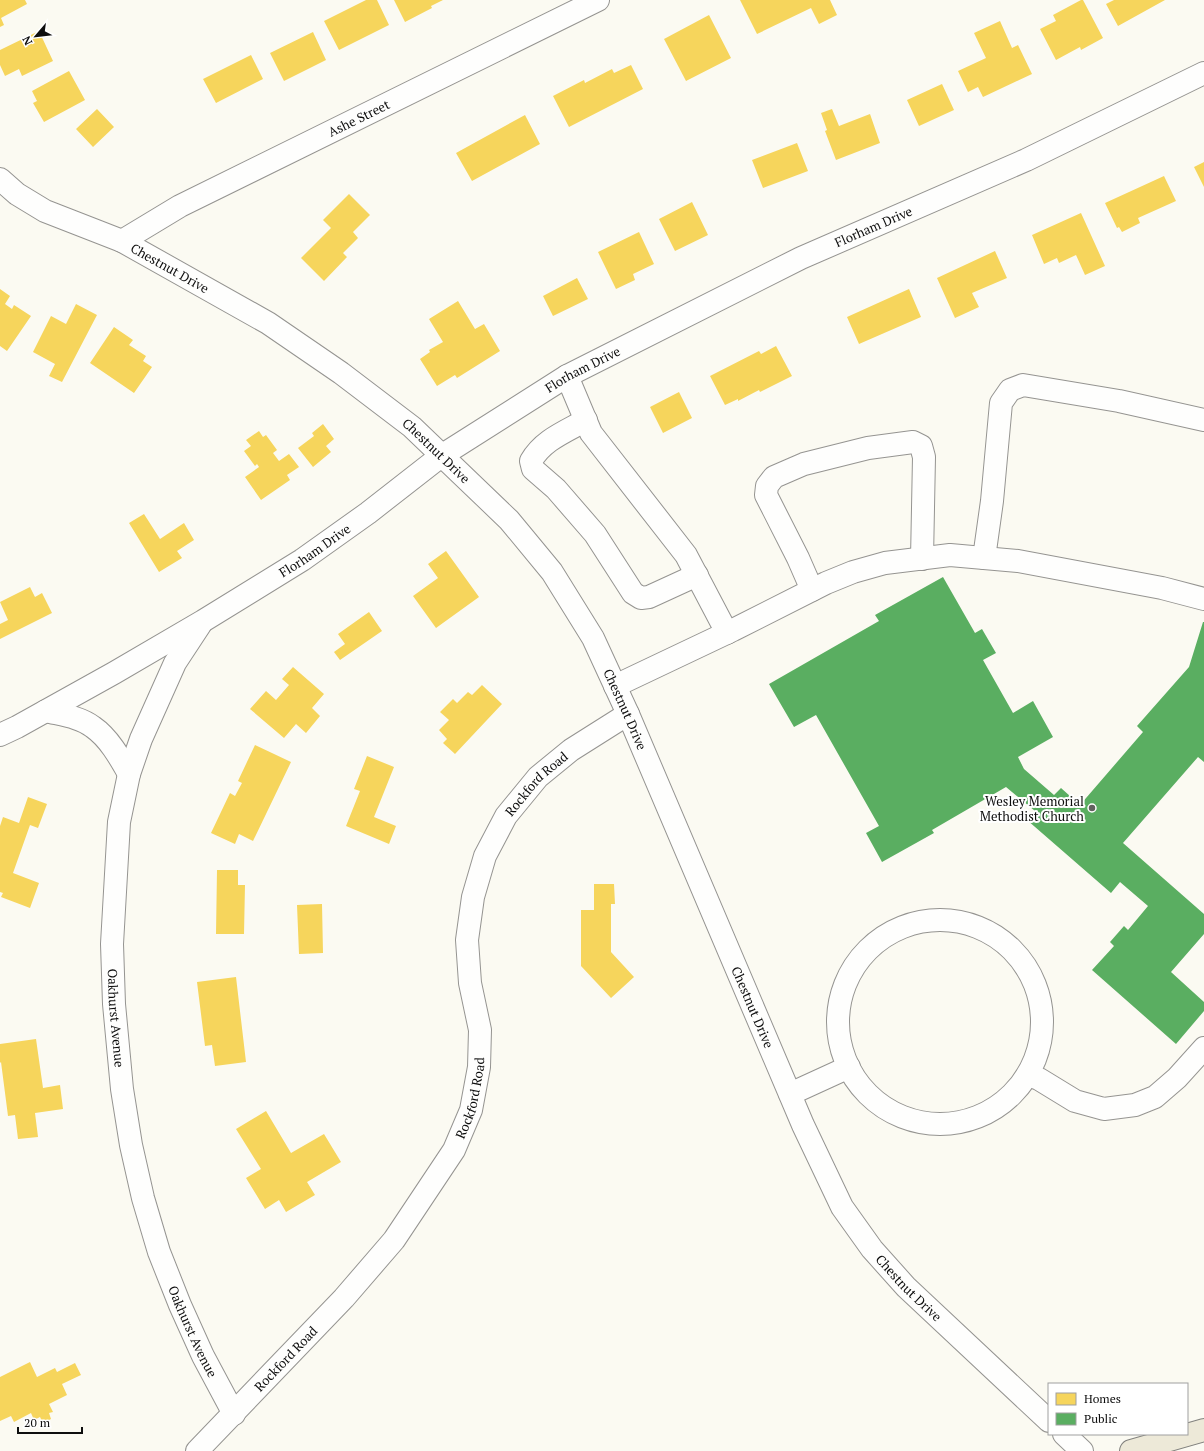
<svg xmlns="http://www.w3.org/2000/svg" width="1204" height="1451" viewBox="0 0 1204 1451" font-family="'PT Serif',serif">
<rect width="100%" height="100%" fill="#fbfaf2"/>
<path fill="#f6d55c" d="M0,0H25L27,4L1,18L4,25L0,27Z
M366,0H377L389,25L339,50L324,21Z
M394,0H443L431,6L432,8L405,22Z
M740,0H830L837,15L819,24L811,8L757,34Z
M1081,0H1083L1103,38L1081,50L1080,47L1056,60L1040,29L1056,21L1053,15Z
M1114,0H1165L1118,26L1106,4Z
M709,15L731,58L686,81L664,39Z
M1000,21L1012,48L1018,45L1032,74L983,97L978,87L968,92L958,71L986,58L974,33Z
M39,31L53,61L22,76L19,69L5,76L0,65V50Z
M313,32L326,60L284,81L270,53Z
M251,55L263,79L216,103L203,79Z
M631,65L643,89L569,127L553,96L584,80L585,83L612,69L614,73Z
M69,71L85,100L44,122L33,103L37,101L32,91Z
M942,84L954,110L919,126L907,100Z
M97,109L114,127L93,147L76,129Z
M832,109L839,126L870,114L880,143L836,160L825,131L827,130L821,113Z
M525,115L540,144L472,181L456,153Z
M797,143L808,171L763,188L752,160Z
M1204,162V187L1194,167Z
M1164,176L1176,201L1138,218L1140,223L1122,232L1119,227L1117,228L1105,203Z
M349,194L370,215L353,232L358,238L343,253L347,257L324,281L301,258L331,228L323,220Z
M692,202L708,235L675,251L659,219Z
M1081,213L1105,266L1085,275L1076,255L1059,263L1057,258L1044,264L1032,235Z
M639,232L654,264L633,274L635,280L616,289L598,252Z
M995,251L1007,278L972,293L979,307L955,318L937,278Z
M577,278L588,299L553,316L543,296Z
M0,289L10,296L5,304L12,309L14,305L31,316L7,351L0,346Z
M909,289L921,317L859,344L847,317Z
M458,301L475,329L484,324L500,351L457,378L455,375L437,386L420,359L430,352L429,350L443,342L429,319Z
M76,304L97,315L62,382L49,376L55,364L33,352L51,316L66,324Z
M114,327L133,340L129,345L146,356L143,361L152,367L134,393L90,363Z
M776,346L792,376L760,392L759,390L738,401V399L725,405L710,376L759,351L761,354Z
M679,392L692,418L663,433L650,407Z
M323,424L334,439L326,446L331,452L313,467L298,448L314,436L312,433Z
M259,431L263,437L266,435L277,450L273,453L279,461L289,454L299,467L287,475L290,480L261,500L245,477L259,467L257,464L255,466L244,451L251,446L246,440Z
M144,514L160,539L184,523L194,540L177,551L182,558L159,572L129,523Z
M446,551L479,597L436,628L413,596L438,578L428,564Z
M30,587L35,597L42,593L52,613L0,639V624L8,620L0,602Z
M369,612L382,631L340,660L334,652L345,644L338,634Z
M293,667L324,694L312,708L320,716L306,733L296,724L284,738L250,709L266,691L276,700L289,685L282,679Z
M482,685L502,704L455,754L443,743L447,739L439,730L449,720L440,712L453,699L457,703L468,692L472,695Z
M255,745L291,762L253,841L239,834L235,844L211,833L230,793L235,796L242,783L238,781Z
M367,756L394,767L374,817L396,826L389,844L346,826L360,791L354,789Z
M28,797L47,804L38,828L30,825L13,873L39,883L30,908L1,897L3,893L0,892V826L3,817L19,823Z
M217,870H238V885H245L244,934H216Z
M594,884H614L615,904H611V952L634,977L611,998L581,966V910H594Z
M322,904L323,953L299,954L297,905Z
M236,977L246,1062L215,1066L212,1045L205,1046L197,982Z
M36,1039L43,1088L60,1085L63,1109L35,1113L38,1137L18,1139L15,1115L8,1116L1,1062L0,1063V1044Z
M266,1111L291,1153L324,1134L341,1162L307,1182L315,1195L286,1212L279,1200L265,1209L246,1178L261,1169L236,1129Z
M30,1362L37,1377L55,1368L57,1372L75,1363L81,1375L62,1384L67,1395L49,1404L53,1412L49,1413L51,1419L43,1423L40,1417L34,1420L31,1413L14,1422L11,1416L0,1421V1377Z"/>
<path fill="#5aae61" d="M943,577L975,633L982,629L996,653L983,660L1013,713L1033,701L1053,737L1018,757L1024,769L1054,795L1061,788L1080,805L1143,732L1137,726L1189,667L1203,622H1204V762L1198,757L1123,843L1204,914V934L1171,972L1204,1002V1011L1176,1044L1092,970L1114,946L1110,942L1124,926L1128,930L1148,906L1120,882L1111,893L1027,820L1035,811L1006,787L932,830L934,833L882,862L866,833L879,826L816,715L794,727L769,684L879,621L875,615Z"/>
<g fill="none" stroke-linecap="round" stroke-linejoin="round">
<g stroke="#959491" stroke-width="24">
<g id="minor">
<path id="s1" d="M0,179L17,194L45,211L122,241L268,323L341,373L412,427L509,520L552,572L593,638L628,714L803,1125L842,1207L872,1249L906,1287L1049,1421"/>
<path id="s2" d="M122,241L180,206L598,0"/>
<path d="M567,376L591,433L686,555L727,633"/>
<path d="M586,420C565,432 543,440 531,461L533,469L556,489L595,534L633,593L641,598L649,597L697,575"/>
<path d="M984,558L992,501L1001,403L1010,390L1023,385L1119,401L1204,420"/>
<path d="M812,590L798,558L766,495L767,486L774,477L804,464L868,448L913,442L921,446L924,457L922,559"/>
<path id="s3" d="M200,625L175,663L141,739L129,774L119,822L112,944L114,1004L122,1089L131,1145L143,1198L159,1252L180,1305L203,1356L234,1414"/>
<path d="M615,686L733,630L826,583L853,572L885,563L950,555L1018,561L1162,588L1204,599"/>
<path d="M46,711C62,715 80,717 93,727C109,738 120,758 129,774"/>
<path id="s4" d="M0,735L17,727L114,673L203,621L302,560L368,513L441,456L567,376L801,258L1026,160L1204,73"/>
<circle cx="940" cy="1022" r="102"/>
<path d="M1029,1075L1039,1079L1075,1101L1104,1109L1135,1105L1155,1097L1177,1078L1204,1048"/>
<path d="M790,1094L849,1067"/>
<path d="M1064,1434L1082,1451"/>
<path id="s5" d="M197,1451L344,1298L394,1240L454,1150L471,1110L479,1067L480,1030L470,983L467,940L473,897L485,856L506,816L538,777L571,750L628,714"/>
</g>
</g>
<g stroke="#82827e" stroke-width="24">
<path id="major" d="M1131,1451L1204,1430"/>
</g>
<use href="#minor" stroke="#fefefd" stroke-width="22"/>
<use href="#major" stroke="#ede9d8" stroke-width="22"/>
</g>
<circle fill="#61615e" stroke="#fff" stroke-width="1.5" cx="1092" cy="808" r="4"/>
<g text-anchor="middle" dominant-baseline="central" stroke-width="4" stroke-linejoin="round" paint-order="stroke">
<g font-size="13" fill="#0e0e0e" stroke="#fff">
<text stroke="none"><textPath href="#s2" startOffset="267">Ashe Street</textPath></text>
<text stroke="none"><textPath href="#s4" startOffset="1013">Florham Drive</textPath></text>
<text stroke="none"><textPath href="#s1" startOffset="193">Chestnut Drive</textPath></text>
<text stroke="none"><textPath href="#s4" startOffset="689">Florham Drive</textPath></text>
<text stroke="none"><textPath href="#s1" startOffset="517">Chestnut Drive</textPath></text>
<text stroke="none"><textPath href="#s4" startOffset="365">Florham Drive</textPath></text>
<text stroke="none"><textPath href="#s1" startOffset="841">Chestnut Drive</textPath></text>
<text stroke="none"><textPath href="#s5" startOffset="788">Rockford Road</textPath></text>
<text stroke="none"><textPath href="#s1" startOffset="1165">Chestnut Drive</textPath></text>
<text stroke="none"><textPath href="#s3" startOffset="411">Oakhurst Avenue</textPath></text>
<text stroke="none"><textPath href="#s5" startOffset="452">Rockford Road</textPath></text>
<text stroke="none"><textPath href="#s1" startOffset="1489">Chestnut Drive</textPath></text>
<text stroke="none"><textPath href="#s3" startOffset="736">Oakhurst Avenue</textPath></text>
<text stroke="none"><textPath href="#s5" startOffset="128">Rockford Road</textPath></text>
</g>
<g font-size="13" fill="#0e0e0e" stroke="#fff" text-anchor="end">
<text x="1084" y="801">Wesley Memorial<tspan x="1084" dy="15">Methodist Church</tspan></text>
</g>
</g>
<rect x="1048" y="1383" width="140" height="52" fill="#ffffff" stroke="#9f9f9f"/>
<rect x="1056" y="1393" width="20" height="12" fill="#f6d55c" stroke="#9f9f9f"/>
<text x="1084" y="1403" font-size="12" fill="#0e0e0e">Homes</text>
<rect x="1056" y="1413" width="20" height="12" fill="#5aae61" stroke="#9f9f9f"/>
<text x="1084" y="1423" font-size="12" fill="#0e0e0e">Public</text>
<g transform="translate(36 36) rotate(242)" stroke="#ffffff" stroke-width="3" paint-order="stroke">
<path d="M0-3L7 15L0 10L-7 15Z" fill="#0e0e0e"/>
<text y="-6" font-size="11" font-weight="bold" text-anchor="middle" fill="#0e0e0e">N</text>
</g>
<path d="M18 1427v6h64v-6" fill="none" stroke="#0e0e0e" stroke-width="2"/>
<text x="24" y="1427" font-size="12" fill="#0e0e0e" stroke="#ffffff" stroke-width="3" paint-order="stroke">20 m</text>
</svg>
